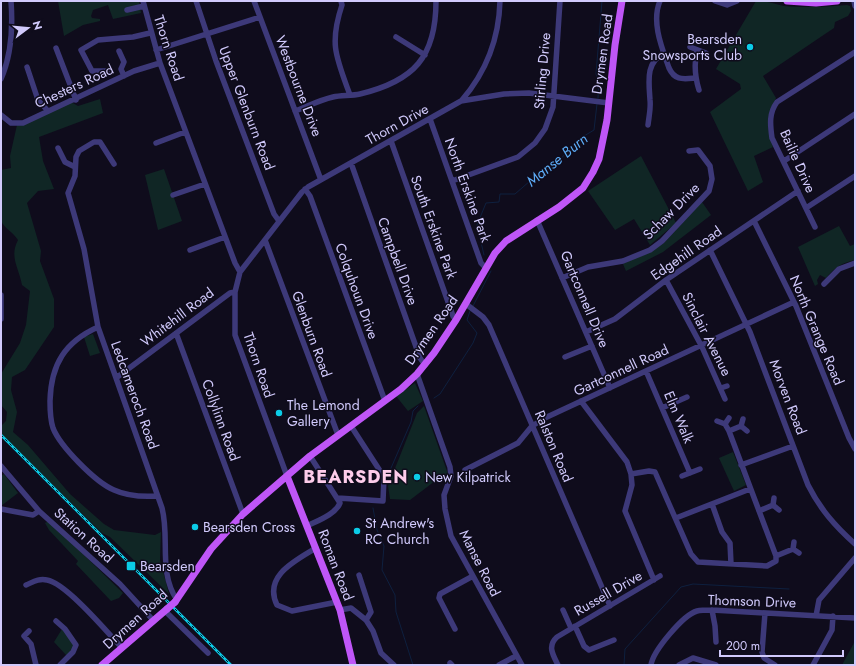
<svg xmlns="http://www.w3.org/2000/svg" width="856" height="666" viewBox="0 0 856 666" font-family="Jost,sans-serif">
<rect width="100%" height="100%" fill="#0f0c1c"/>
<path fill="#102625" d="M58,1H139L141,13L113,19L108,5L93,10L91,16L92,18L100,19V21L83,25L64,36Z
M756,1C766,1 775,4 784,6C804,8 827,7 847,5L850,6L851,11L848,16L835,22L834,28L825,34L763,76L776,98C767,118 766,126 773,147L754,156L763,182L748,191L710,112L741,89L740,84L716,69Z
M100,99L103,113L39,137L43,161L54,189L38,191L27,203L41,251L40,261L54,299V327L25,370L12,377L11,390L17,412L13,432L28,445L70,494L104,524L114,530L155,535L161,532L160,560L169,594L110,537L102,533L1,434V426L6,421L7,412L1,405V374L20,343L26,325L30,291L22,285C19,268 9,257 18,240C13,232 5,229 1,221V170L11,168L10,156L17,125L71,102L78,106Z
M641,156L676,223L650,245L634,219L615,230L588,191Z
M164,169L182,221L158,230L145,175Z
M702,202L711,215L663,252L626,271L623,264L664,243Z
M839,226L850,246L855,244V260C842,263 835,267 826,278L820,275L817,280L818,284L815,286L798,247Z
M93,334L100,353L90,356L84,337Z
M415,383L423,401L408,411L396,396Z
M424,406L448,474L435,481L410,500L390,499L388,486L417,413Z
M733,452L746,485L734,491L719,458Z
M4,474L18,493L1,506V476Z
M49,521L123,593L119,598L111,601L76,564L78,561L49,530L45,523Z
M62,629L73,641L74,647L67,656L54,642Z
M855,641V665H842Z"/>
<g fill="none" stroke-linecap="round" stroke-linejoin="round">
<path stroke="#0e203f" stroke-width="1" d="M598,98L599,82L596,74L602,1
M484,255L477,225L486,203L499,202L500,194H515L538,174L551,168L584,136L594,130L597,104
M473,306L491,271
M434,398L440,394L473,343L477,333L467,320L470,311
M388,475L411,422L413,411L418,406
M373,508L377,530L384,546L382,570L395,595L396,612L413,665
M624,665L625,649L681,587L693,584L789,589"/>
<path stroke="#3d3979" stroke-width="5.5" d="M143,1L160,63L235,263L240,272L235,292V335L287,476
M196,1L216,61L274,214L279,221
M254,1L321,180
M341,1L342,5C329,44 336,57 350,95
M660,1C651,22 662,48 669,68C675,81 683,79 696,78
M715,1L727,5L737,1
M854,1L855,6
M127,10L144,6
M396,37L425,55
M690,47L706,53
M56,48L76,100
M156,50L260,17
M697,50C694,63 695,77 699,90
M119,51L124,62L121,69L124,76
M27,67L38,100L48,111
M107,71H92L81,50L98,40L133,37L150,33
M1,79C12,54 13,28 11,1
M462,100C486,72 499,38 500,1
M295,111C308,106 320,100 333,97C341,95 351,96 360,94C414,81 436,57 436,1
M1,115L11,123H23L134,71L160,63
M430,119L481,263L486,268
M648,125C649,116 651,108 650,100C649,82 645,63 664,53
M391,141L453,316L456,320
M156,143L185,132
M58,148L65,162L75,167
M784,161L855,114
M351,163L420,358L425,365
M114,164L100,142H94L79,151L76,157L75,176L68,193L84,249L98,327L162,508C170,538 158,572 177,600
M452,181L518,157L535,143L545,129L553,107L560,1
M305,189L310,196L385,401
M173,195L205,184
M806,208L855,176
M537,220L610,388
M754,221L796,306L849,438L855,449
M815,227L772,138C770,124 769,113 777,102L855,52
M265,240L338,435
M190,250L225,237
M710,250L750,332L808,485C820,509 835,526 855,544
M240,272L302,192L308,187L461,101L504,94L529,93L609,103
M562,278L588,267L623,261L650,250L662,241L709,191L712,179L710,166L698,150L689,151
M666,280L702,347L725,399
M824,284L839,269L855,263
M1,295V319
M466,304L483,317L489,325L610,606
M98,327C65,342 51,364 50,401C50,409 50,419 53,428C60,446 95,482 114,490C127,496 144,497 158,496
M586,332L615,319L666,280L798,191
M176,333L243,514
M565,357L592,346
M646,371L690,473
M417,374L450,467L451,476L444,495L445,509L451,536L522,665
M116,378L230,293L235,292
M721,388L727,386
M581,401L627,462L631,474L632,485L625,511L654,580
M662,408L687,397
M725,424L729,418
M741,426L747,431
M729,431L741,426L743,419
M741,465L793,446
M1,466L39,511L120,584L153,620
M465,470L518,443L532,426L547,417L794,302
M631,474L649,471L655,472L691,554L698,562L767,566L776,561V556L729,431L725,424L717,421
M682,476L700,469
M338,498L383,501L384,477L351,426
M712,504L722,532L730,543L731,564
M773,505L774,498
M1,509L33,515L39,511
M759,511L773,505L779,510
M676,518L750,489
M307,526C317,521 336,514 340,503L310,456
M316,548C295,561 263,576 277,605L292,611L337,602
M793,549L794,542
M776,556L793,549L799,553
M359,575L371,612L366,620L373,631L381,653L394,665
M26,585C33,582 39,578 47,580C66,583 108,633 122,648
M340,610L351,608L366,620
M563,610L571,628
M712,610L715,626L716,642
M165,611L208,653
M765,613L762,652L764,658L775,665
M816,616L819,600L855,558
M56,621L65,629L76,645L73,652L60,665
M575,626L584,646L589,650L614,640
M455,629L439,598L440,594L473,576
M29,631L24,636L31,644L36,665
M450,663L452,665
M499,665L516,656
M558,665C553,655 547,646 557,637L660,576
M651,665C653,651 683,615 697,611C701,610 707,610 712,610L855,618
M679,665L693,658L716,665
M813,665L832,630L833,616"/>
<path stroke="#bf56f7" stroke-width="7" d="M787,1L816,3L837,1
M287,476L340,610L353,665
M175,602L211,549L243,514L310,456L401,389L417,374L434,353L456,320L495,253L506,241L559,207L583,188L593,172L599,159L607,120L615,45L622,1
M102,665L167,609"/>
<g stroke="#0bcce7" stroke-width="2.5">
<path id="rail" d="M1,435L231,665"/>
</g>
<use href="#rail" stroke="#0f0c1c" stroke-width="1" stroke-dasharray="3" stroke-linecap="butt"/>
<path stroke="#bf56f7" stroke-width="7" d="M167,609L175,602"/>
</g>
<g fill="#0bcce7" stroke="#0f0c1c" stroke-width="1.5">
<circle cx="750" cy="47" r="4"/>
<circle cx="279" cy="413" r="4"/>
<circle cx="417" cy="477" r="4"/>
<circle cx="195" cy="527" r="4"/>
<circle cx="357" cy="531" r="4"/>
<rect x="126" y="561" width="10" height="10" rx="2"/>
</g>
<g text-anchor="middle" dominant-baseline="central" stroke-width="3" stroke-linejoin="round" paint-order="stroke">
<g font-size="14" fill="#d1cafc" stroke="#0f0c1c" text-anchor="start">
<text x="742" y="39" text-anchor="end">Bearsden<tspan x="742" dy="16">Snowsports Club</tspan></text>
<text x="287" y="405">The Lemond<tspan x="287" dy="16">Gallery</tspan></text>
<text x="425" y="477">New Kilpatrick</text>
<text x="365" y="523">St Andrew's<tspan x="365" dy="16">RC Church</tspan></text>
<text x="203" y="527">Bearsden Cross</text>
<text x="140" y="566">Bearsden</text>
</g>
<g font-size="14" fill="#d1cafc" stroke="#0f0c1c">
<text transform="translate(169 48) rotate(72)">Thorn Road</text>
<text transform="translate(602 54) rotate(-82)">Drymen Road</text>
<text transform="translate(542 71) rotate(-85)">Stirling Drive</text>
<text transform="translate(74 86) rotate(-25)">Chesters Road</text>
<text transform="translate(299 86) rotate(69)">Westbourne Drive</text>
<text transform="translate(247 108) rotate(69)">Upper Glenburn Road</text>
<text transform="translate(397 124) rotate(-29)">Thorn Drive</text>
<text transform="translate(798 161) rotate(66)">Bailie Drive</text>
<text transform="translate(468 190) rotate(70)">North Erskine Park</text>
<text transform="translate(671 211) rotate(-45)">Schaw Drive</text>
<text transform="translate(434 227) rotate(70)">South Erskine Park</text>
<text transform="translate(686 253) rotate(-35)">Edgehill Road</text>
<text transform="translate(398 261) rotate(70)">Campbell Drive</text>
<text transform="translate(357 291) rotate(70)">Colquhoun Drive</text>
<text transform="translate(585 299) rotate(67)">Gartconnell Drive</text>
<text transform="translate(177 317) rotate(-37)">Whitehill Road</text>
<text transform="translate(431 330) rotate(-55)">Drymen Road</text>
<text transform="translate(817 330) rotate(67)">North Grange Road</text>
<text transform="translate(312 334) rotate(70)">Glenburn Road</text>
<text transform="translate(707 334) rotate(63)">Sinclair Avenue</text>
<text transform="translate(259 365) rotate(71)">Thorn Road</text>
<text transform="translate(621 370) rotate(-25)">Gartconnell Road</text>
<text transform="translate(135 395) rotate(70)">Ledcameroch Road</text>
<text transform="translate(788 397) rotate(69)">Morven Road</text>
<text transform="translate(679 417) rotate(67)">Elm Walk</text>
<text transform="translate(221 420) rotate(70)">Collylinn Road</text>
<text transform="translate(554 446) rotate(67)">Ralston Road</text>
<text transform="translate(84 535) rotate(42)">Station Road</text>
<text transform="translate(480 563) rotate(63)">Manse Road</text>
<text transform="translate(336 565) rotate(69)">Roman Road</text>
<text transform="translate(608 593) rotate(-30)">Russell Drive</text>
<text transform="translate(752 601) rotate(2)">Thomson Drive</text>
<text transform="translate(135 619) rotate(-42)">Drymen Road</text>
</g>
<g font-size="15" font-style="italic" fill="#5dacf7" stroke="#0f0c1c">
<text transform="translate(557 160) rotate(-39)">Manse Burn</text>
</g>
<g font-size="18" font-weight="bold" letter-spacing="1" fill="#fdccea" stroke="#0f0c1c">
<text x="356" y="477">BEARSDEN</text>
</g>
</g>
<rect width="856" height="666" fill="none" stroke="#d1cafc" stroke-width="4"/>
<g transform="translate(28 28) rotate(74)" stroke="#0f0c1c" stroke-width="3" paint-order="stroke">
<path d="M0-3L7 15L0 10L-7 15Z" fill="#d1cafc"/>
<text y="-6" font-size="11" font-weight="bold" text-anchor="middle" fill="#d1cafc">N</text>
</g>
<path d="M720 650v6h123v-6" fill="none" stroke="#d1cafc" stroke-width="2"/>
<text x="726" y="650" font-size="12" fill="#d1cafc" stroke="#0f0c1c" stroke-width="3" paint-order="stroke">200 m</text>
</svg>
